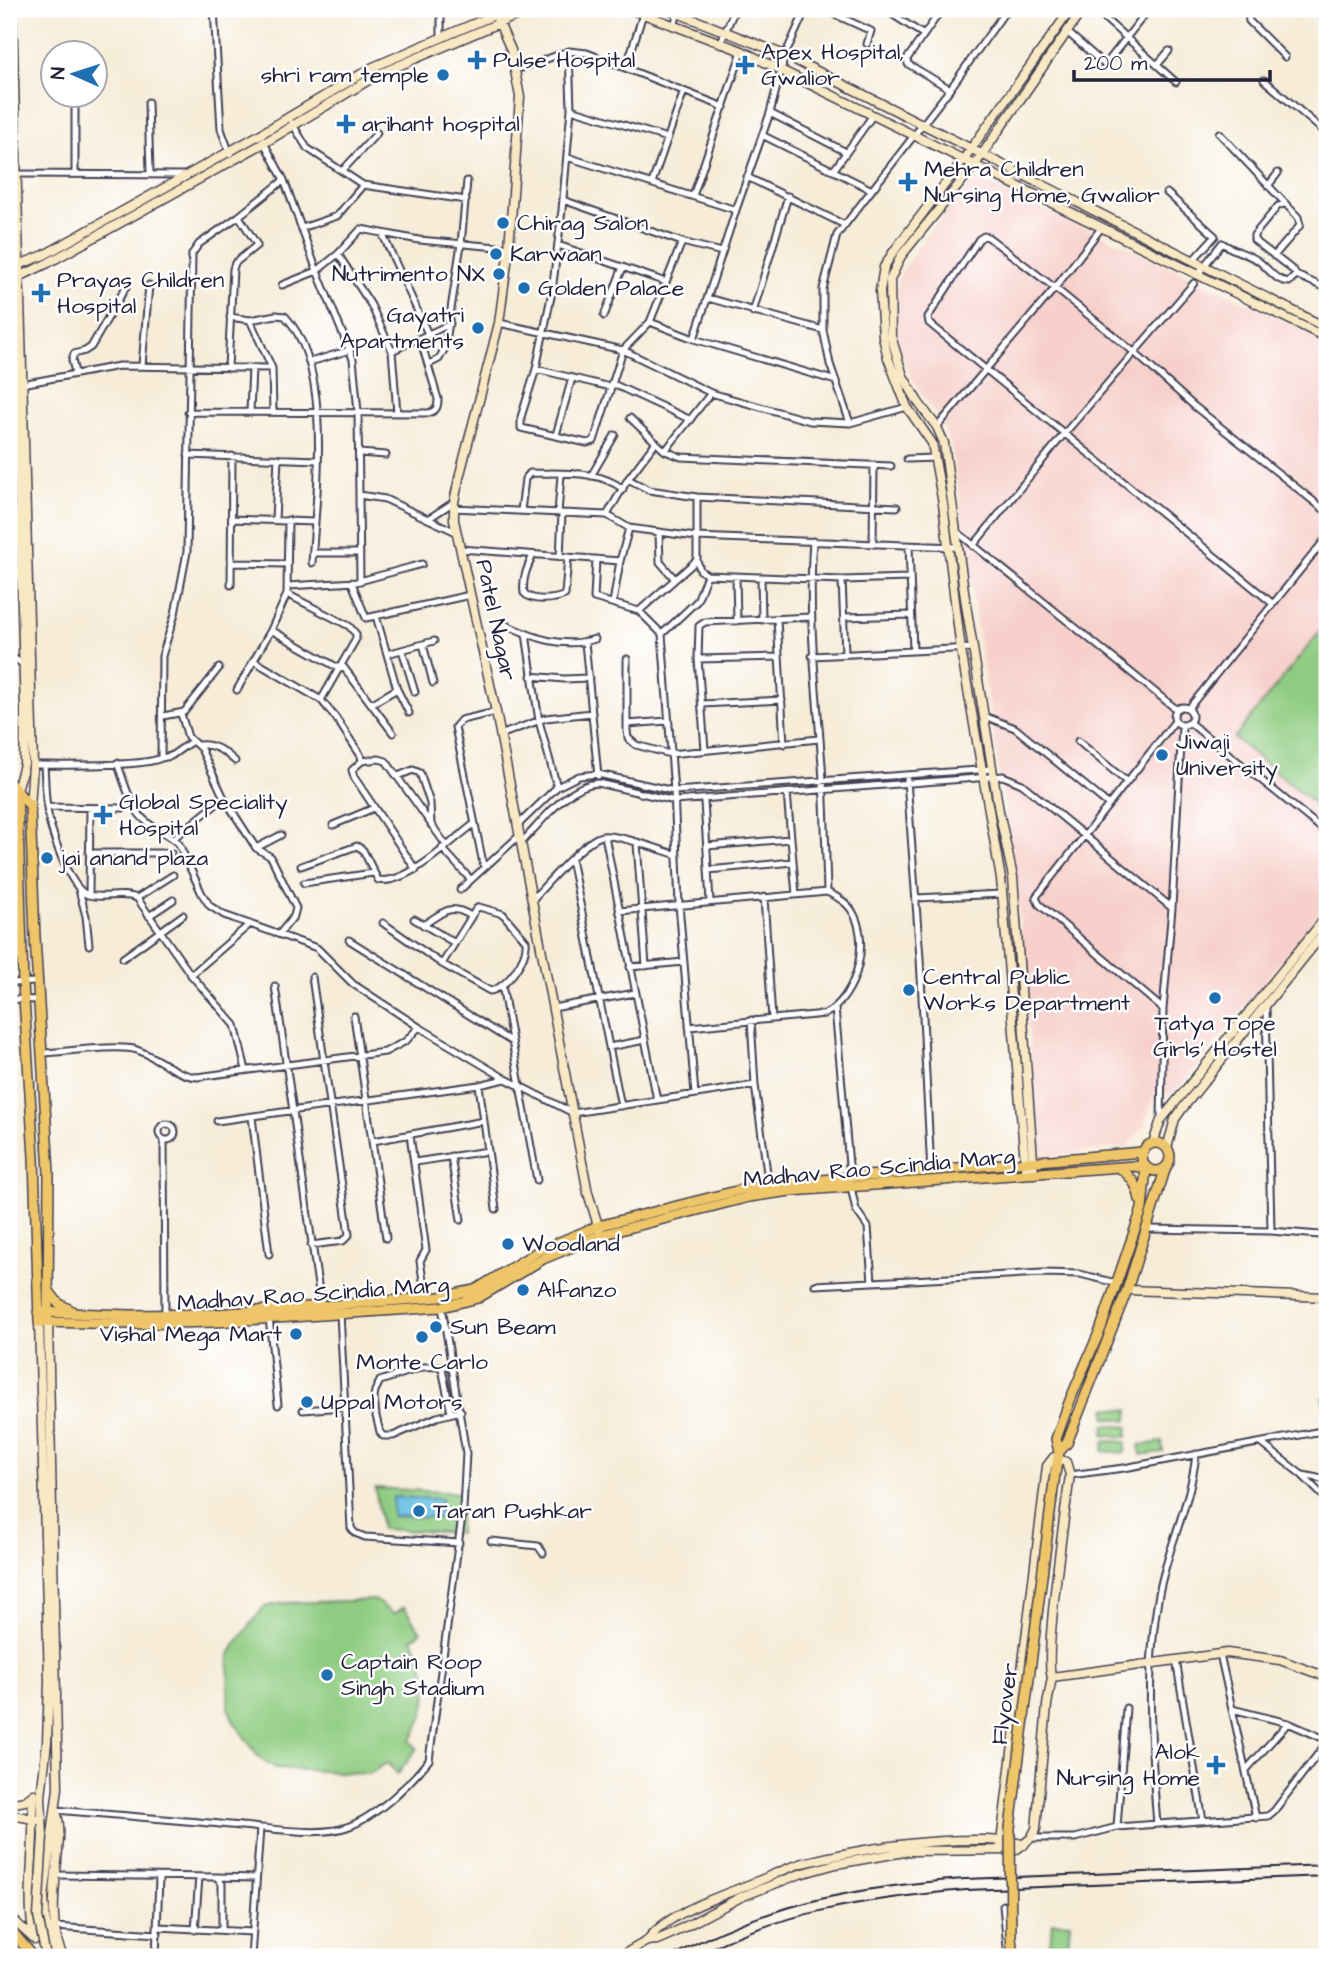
<svg xmlns="http://www.w3.org/2000/svg" width="1336" height="1966" viewBox="0 0 1336 1966" font-family="'Architects Daughter',sans-serif">
<rect width="100%" height="100%" fill="#fff"/>
<filter id="ink" filterUnits="userSpaceOnUse"><feTurbulence type="fractalNoise" baseFrequency=".0143" numOctaves="2"/><feDisplacementMap in="SourceGraphic" scale="14" xChannelSelector="R" yChannelSelector="G"/><feConvolveMatrix kernelMatrix="1 2 1 2 8 2 1 2 1" color-interpolation-filters="sRGB"/></filter>
<filter id="wash" filterUnits="userSpaceOnUse"><feTurbulence type="fractalNoise" baseFrequency=".00686" numOctaves="4" result="noise"/><feDisplacementMap in="SourceGraphic" scale="28" xChannelSelector="R" yChannelSelector="G"/><feGaussianBlur stdDeviation="1.57" result="paint"/><feColorMatrix in="noise" values="0 0 0 0 0 0 0 0 0 0 0 0 0 0 0 0 0 1.4 0 .05"/><feComposite in="paint" operator="in"/></filter>
<g filter="url(#wash)">
<rect width="100%" height="100%" fill="#f6ecd8"/>
<path fill="#f7d0cb" d="M976,179L1120,243L1327,341V903L1174,1094L1155,1091L1144,1127L1128,1146L1039,1158L1018,895L975,614L957,481L951,445L943,425L913,380L900,351L897,316L898,279L915,251L952,203Z"/>
<path fill="#8fcc81" stroke="#58775e" stroke-width="2" d="M1327,623V814L1234,738Z
M1106,1408L1129,1410L1128,1420L1106,1418Z
M1105,1425L1128,1427L1127,1437L1104,1435Z
M1104,1441L1126,1442L1125,1453L1103,1451Z
M1162,1442L1163,1452L1141,1455L1139,1445Z
M375,1488L460,1493L459,1533L382,1529Z
M375,1600L394,1614L404,1607L421,1632L412,1639C432,1674 433,1706 410,1741L417,1748L398,1774L387,1763L369,1774L276,1768L259,1758L233,1720L228,1706L229,1656L236,1644L264,1607L284,1603Z
M1052,1922L1070,1923L1067,1957H1049Z"/>
<path fill="#66c0e4" stroke="#447190" stroke-width="2" d="M393,1497L441,1499L440,1518L392,1516Z"/>
</g>
<g filter="url(#ink)">
<g fill="none" stroke-linecap="round" stroke-linejoin="round">
<g stroke="#424053" stroke-width="9">
<path id="street" d="M214,9L221,129L230,154
M441,9V38
M823,9L871,31L867,44
M884,9L924,35
M942,9L907,59L908,64L950,89
M1094,9L1176,82
M1247,9L1249,21L1285,57
M674,26L679,9
M1067,32L1105,65L1149,9
M721,42L735,9
M569,51L587,53L724,107
M1157,65L1169,51
M626,68L643,14
M516,70L569,51L571,109L562,210L552,292L536,369L521,417V428L587,443L594,441L623,350L650,322L682,242L722,252
M1264,80L1327,134
M148,102L150,173
M75,107V173
M571,109L667,138
M770,113L846,152
M292,123L307,148L363,185L466,200
M1219,133L1298,217L1300,225L1298,228L1274,256
M762,135L872,190
M263,141L284,180L317,271L353,359L358,412L360,581
M567,157L736,210
M342,171L377,133
M833,171L873,115
M17,174L184,175
M747,177L845,225
M652,183L684,91
M1268,186L1278,173
M1167,193L1215,236L1194,259
M693,196L742,51
M563,200L682,242
M302,228L337,216L363,185
M382,233L428,334
M558,245L666,282
M338,254L371,305L392,351L397,413
M1198,274L1222,243C1233,251 1246,253 1257,260C1269,268 1274,281 1289,282L1296,275L1294,271L1254,240V235L1278,206L1284,204
M1296,275L1321,286L1327,279
M282,285L317,271L338,254L361,229L419,240L509,248
M708,298L823,330
M753,312L788,196
M604,316L623,267
M230,317L250,320L276,315L285,316C334,368 316,496 312,563
M250,320L272,368L273,412
M650,322L694,339L836,381
M499,323L623,350L711,393L810,421L850,423L907,407
M694,339L736,210L770,113L785,55L806,9
M392,351L450,324
M310,362L350,350
M429,364L439,359L445,348L461,244L467,181
M142,365L149,285
M228,368L233,269L235,263L257,245L239,216
M536,369L610,387
M75,373L72,360L74,354L85,351L91,347L127,285
M611,383L691,420
M22,384L119,366L272,368
M188,412L428,413C436,411 438,408 438,399L420,338
M250,412L252,368
M630,418L665,451L681,457L891,466
M850,423L830,364L823,330V289L837,235L950,89L1007,9
M937,427L1055,288L1102,227
M556,435L572,378
M665,451L711,393
M359,453L386,455
M188,455L317,460
M907,459L935,458
M591,476L615,435
M628,479L649,490L697,497L897,507
M359,495L385,499L456,532
M697,497V560L700,570L707,575L842,580L909,578
M453,508L607,515L629,528L696,537L957,547
M521,511L525,479L530,473C560,474 598,469 623,489
M558,513L561,475
M607,515L628,479L656,442
M232,519L314,522
M428,519L454,502
M275,520L278,458
M956,531L1176,709
M659,533L660,562L674,578
M813,541C807,621 818,700 823,780C825,818 826,855 827,892
M873,544L874,465
M909,546L913,651
M973,546L1064,434L1194,283
M460,549L620,561
M313,553H360
M533,555C527,568 522,579 524,593C532,602 554,600 565,595L568,557
M560,557L562,513
M596,559L594,598L639,611L662,634L674,791L679,904L695,1094
M232,563L287,564
M736,577L737,621
M761,577L762,620
M842,580L845,654
M352,583L366,618L470,595
M231,585L232,456
M288,586L356,582L422,564
M287,594L349,626L356,634V639L321,700
M613,603L620,561L629,528
M1272,603L929,323L928,317L979,239L984,236L988,237L1055,288L1135,353L1194,406L1327,512
M639,611L697,560
M376,616L397,689L409,713
M844,617L911,615
M777,619L784,744
M506,625C535,638 563,649 595,639
M271,630L340,669
M526,634L539,721L557,787
M662,634L697,601L707,575
M585,642L598,776
M423,644L433,683
M402,650L415,692
M387,654L434,641
M9,655L24,665
M812,656L973,648
M627,659V731L628,738L636,745L670,754L819,739
M698,659L779,657
M254,661L321,700L336,718L361,756L362,761L352,770L354,777L416,870
M342,665L393,733
M531,676L564,679L589,678
M237,690L271,630L287,594L288,520
M371,704L397,689
M702,704L782,700
M1174 716a9 9 0 1 1 18 0a9 9 0 1 1-18 0Z
M1188,709L1327,537
M181,714L188,737L201,749L224,798L256,848L271,857L296,908L294,916L280,933
M163,716L184,712L219,668
M984,716L1015,728L1109,805
M1190,723L1327,833
M627,724L668,721
M500,735L546,718L592,713
M1078,741L1127,782
M198,745C213,743 224,751 235,761
M705,750L698,659L699,626L705,622L811,617
M161,758L171,756L192,741
M362,761L379,759L386,761L446,845
M117,763C125,782 130,809 147,822C157,831 170,834 179,844L202,894L210,906L224,915L317,948L353,984L419,1027L506,1079L573,1113L755,1085
M33,765C57,765 145,767 161,758L162,656L175,614L187,552L192,254L199,244L239,216L284,180
M44,765C45,779 45,794 47,808C49,827 69,889 88,895C104,899 122,892 137,898L191,975L235,1025L246,1070
M398,776L413,770L420,773L430,803L431,825
M907,780L920,958L931,1172
M787,793L796,895
M704,801L710,902
M47,807L123,808
M333,825L374,808
M518,825L557,787L579,776L598,774L674,791L992,769
M605,836L657,1100
M174,838L224,798
M521,843C542,822 568,784 598,783L675,801L1003,776L1022,784L1172,908
M637,843L646,966
M707,846L790,839
M256,848L281,835
M442,848L471,880
M89,853H171
M571,859L621,1106
M301,866L357,846L363,850L378,880C406,886 451,841 474,824
M484,868L455,727L461,720L496,712
M708,870L793,862
M304,883L373,873
M79,890L86,916L89,945
M460,890L520,835
M89,895L90,808
M764,897L772,1019
M137,898L173,875
M916,898L1003,894
M532,900C546,885 584,840 602,836C615,833 661,850 677,855
M619,911L827,892C835,896 844,900 850,908C872,937 858,997 825,1014L689,1027
M149,916L173,900
M414,919L455,943
M383,923L442,964L490,991C507,988 528,958 526,941L503,914L479,907L476,909L442,964
M423,925C443,913 449,902 471,916
M349,940L512,1042
M123,958L183,915
M630,967L684,962
M191,975L250,924
M9,983L38,982
M502,985L537,1180
M275,986L321,1306
M9,999L39,1000
M1266,1006L1271,1231
M553,1008L635,993
M835,1008L851,1187L856,1210L868,1227L872,1282
M1163,1009L1039,904L1036,897L1175,721
M354,1016L386,1238
M751,1020L755,1085L769,1187
M609,1047L645,1040
M42,1053C63,1052 119,1044 137,1050C158,1057 175,1075 197,1077L385,1052L406,1041L419,1027
M479,1085L496,1209
M252,1117L269,1254
M1161,1120L1163,1009L1172,908L1182,726
M217,1121L479,1085L505,1079
M159 1132a8 8 0 1 1 16 0a8 8 0 1 1-16 0Z
M410,1135L426,1250L420,1261L426,1299
M164,1140L165,1317
M373,1141L484,1121
M451,1156L461,1220
M415,1162L488,1151
M1146,1229L1271,1231L1320,1235L1327,1237
M311,1245L343,1241L349,1235L312,977
M815,1285L1043,1273L1080,1274L1116,1283
M340,1313L351,1528L355,1533L365,1537L459,1543
M269,1317L278,1405
M453,1366L423,1367L380,1381L375,1391L374,1397L376,1416L380,1432L383,1436H393L437,1417L461,1411
M442,1368L451,1413
M1322,1400L1325,1429
M303,1410L344,1407
M1261,1443L1302,1475L1327,1500
M1070,1475L1124,1468L1327,1430
M1303,1475L1327,1480
M491,1541L538,1546L543,1553
M1220,1654L1256,1818
M1176,1660L1203,1821
M1232,1709L1288,1723L1327,1740
M1246,1770L1288,1723
M55,1810C117,1815 179,1820 241,1826C270,1828 320,1837 347,1827C376,1817 410,1784 429,1760L463,1509L466,1453L442,1307
M1157,1824C1151,1749 1145,1669 1159,1594C1168,1546 1191,1503 1196,1454
M1117,1827L1126,1708
M1031,1838H1075L1117,1827L1268,1816L1274,1811L1327,1742
M56,1875L217,1877L222,1884V1930
M217,1877L256,1878
M1003,1905L1008,1957
M55,1927L158,1934
M158,1927L252,1932
M195,1930L199,1877
M156,1957L159,1878
M251,1957L260,1828"/>
</g>
<g stroke="#424053" stroke-width="11">
<path id="secondary" d="M12,9L33,765L30,806
M630,9L742,51L1327,338
M667,9L785,55L1327,328
M495,14L511,50L520,97L509,248L499,323L460,474L454,502V520L496,712L588,1193L601,1235
M9,143L25,715L24,764L17,791
M14,267L44,255L259,135L373,67L508,9
M17,278L48,263L264,143L377,75L532,9
M9,890L18,864
M1153,1143L1161,1120L1327,916
M1167,1148L1175,1119L1182,1109L1327,929
M1026,1174L1001,879L961,650L943,504L932,443L907,407L888,358L883,337L880,291L884,267L894,251L958,167L1071,9
M1034,1174L1013,877L999,811L965,598L944,443L937,427L918,402L903,376L891,336L890,280L901,256L974,166L1083,9
M1127,1290L1327,1297
M48,1321L58,1788L44,1898L46,1924L56,1957
M39,1322L49,1681L47,1742L41,1797L43,1836
M32,1798C37,1844 25,1893 34,1938
M9,1804L25,1801L34,1794
M56,1812C61,1825 59,1838 58,1851C55,1886 48,1925 63,1957
M9,1814L37,1820
M1000,1850L1047,1466L1054,1457L1066,1462L1070,1475C1066,1505 1043,1661 1052,1677L1227,1653L1280,1660L1327,1677
M9,1916L35,1940
M647,1941C666,1913 722,1896 753,1883C769,1877 786,1868 803,1863C863,1848 925,1839 987,1840C1000,1841 1012,1840 1024,1845
M619,1957L647,1941L657,1940L671,1934L741,1897L800,1874L836,1864L910,1851L1016,1850L1031,1838L1036,1829L1047,1705L1052,1677"/>
</g>
<g stroke="#424053" stroke-width="12">
<path id="primary" d="M9,782L30,806L35,937L49,1173L48,1316
M17,791L23,983L34,1157L39,1322L132,1324L215,1322L442,1307L478,1298L543,1259L601,1235L749,1197L791,1191L1134,1166L1146,1168L1142,1209L1101,1328L1070,1400L1056,1439L1059,1452L1055,1474
M1142 1157a14 14 0 1 1 28 0a14 14 0 1 1-28 0Z
M1120,1168C1132,1178 1137,1184 1140,1200
M49,1291L58,1303L72,1311
M38,1312L131,1315L215,1314L440,1297L475,1290L540,1250L598,1226L744,1189L787,1183L1142,1152
M1059,1452L1067,1443L1127,1290L1166,1167
M9,1928L34,1957"/>
</g>
<use href="#street" stroke="#fff" stroke-width="5"/>
<use href="#secondary" stroke="#f8e8c3" stroke-width="8"/>
<use href="#primary" stroke="#eec569" stroke-width="9"/>
<path stroke="#22223b" stroke-width="2" d="M670,1957C765,1904 859,1886 965,1879L1327,1865
M693,1957C778,1912 871,1898 966,1890L1327,1876"/>
<g stroke="#424053" stroke-width="11" stroke-linecap="butt">
<path id="secondary-bridge" d="M43,1836L38,1916L46,1957"/>
</g>
<g stroke="#424053" stroke-width="12" stroke-linecap="butt">
<path id="primary-bridge" d="M1013,1957L1011,1937L1010,1828L1055,1474"/>
</g>
<use href="#secondary-bridge" stroke="#f8e8c3" stroke-width="8"/>
<use href="#primary-bridge" stroke="#eec569" stroke-width="9"/>
</g>
</g>
<g fill="#1f6fb2" stroke="#fff" stroke-width="2.5">
<path d="M473.5 49.5h7v7h7v7h-7v7h-7v-7h-7v-7h7z"/>
<path d="M741.5 54.5h7v7h7v7h-7v7h-7v-7h-7v-7h7z"/>
<circle cx="443" cy="75" r="7"/>
<path d="M342.5 113.5h7v7h7v7h-7v7h-7v-7h-7v-7h7z"/>
<path d="M904.5 171.5h7v7h7v7h-7v7h-7v-7h-7v-7h7z"/>
<circle cx="503" cy="223" r="7"/>
<circle cx="496" cy="254" r="7"/>
<circle cx="499" cy="274" r="7"/>
<circle cx="524" cy="288" r="7"/>
<path d="M37.5 282.5h7v7h7v7h-7v7h-7v-7h-7v-7h7z"/>
<circle cx="478" cy="328" r="7"/>
<circle cx="1162" cy="755" r="7"/>
<path d="M99.5 804.5h7v7h7v7h-7v7h-7v-7h-7v-7h7z"/>
<circle cx="47" cy="858" r="7"/>
<circle cx="909" cy="990" r="7"/>
<circle cx="1215" cy="998" r="7"/>
<circle cx="508" cy="1244" r="7"/>
<circle cx="523" cy="1290" r="7"/>
<circle cx="436" cy="1327" r="7"/>
<circle cx="296" cy="1334" r="7"/>
<circle cx="422" cy="1337" r="7"/>
<circle cx="307" cy="1402" r="7"/>
<circle cx="419" cy="1511" r="7"/>
<circle cx="327" cy="1675" r="7"/>
<path d="M1212.5 1754.5h7v7h7v7h-7v7h-7v-7h-7v-7h7z"/>
</g>
<g text-anchor="middle" dominant-baseline="central" stroke-width="5" stroke-linejoin="round" paint-order="stroke">
<g font-size="23" fill="#22223b" stroke="#fff" text-anchor="start">
<text x="761" y="52">Apex Hospital,<tspan x="761" dy="26">Gwalior</tspan></text>
<text x="493" y="60">Pulse Hospital</text>
<text x="429" y="75" text-anchor="end">shri ram temple</text>
<text x="362" y="124">arihant hospital</text>
<text x="924" y="169">Mehra Children<tspan x="924" dy="26">Nursing Home, Gwalior</tspan></text>
<text x="517" y="223">Chirag Salon</text>
<text x="510" y="254">Karwaan</text>
<text x="485" y="274" text-anchor="end">Nutrimento NX</text>
<text x="57" y="280">Prayas Children<tspan x="57" dy="26">Hospital</tspan></text>
<text x="538" y="288">Golden Palace</text>
<text x="464" y="315" text-anchor="end">Gayatri<tspan x="464" dy="26">Apartments</tspan></text>
<text x="1176" y="742">Jiwaji<tspan x="1176" dy="26">University</tspan></text>
<text x="119" y="802">Global Speciality<tspan x="119" dy="26">Hospital</tspan></text>
<text x="61" y="858">jai anand plaza</text>
<text x="923" y="977">Central Public<tspan x="923" dy="26">Works Department</tspan></text>
<text x="1215" y="1023" text-anchor="middle">Tatya Tope<tspan x="1215" dy="26">Girls' Hostel</tspan></text>
<text x="522" y="1244">Woodland</text>
<text x="537" y="1290">Alfanzo</text>
<text x="450" y="1327">Sun Beam</text>
<text x="282" y="1334" text-anchor="end">Vishal Mega Mart</text>
<text x="422" y="1362" text-anchor="middle">Monte Carlo</text>
<text x="321" y="1402">Uppal Motors</text>
<text x="433" y="1511">Taran Pushkar</text>
<text x="341" y="1662">Captain Roop<tspan x="341" dy="26">Singh Stadium</tspan></text>
<text x="1200" y="1752" text-anchor="end">Alok<tspan x="1200" dy="26">Nursing Home</tspan></text>
</g>
<g font-size="23" fill="#22223b" stroke="#fff">
<text transform="translate(496 620) rotate(78)">Patel Nagar</text>
<text transform="translate(879 1168) rotate(-5)">Madhav Rao Scindia Marg</text>
<text transform="translate(313 1294) rotate(-4)">Madhav Rao Scindia Marg</text>
<text transform="translate(1005 1704) rotate(-82)">Flyover</text>
</g>
</g>
<rect width="1336" height="1966" fill="none" stroke="#fff" stroke-width="35"/>
<g transform="translate(74 74) rotate(273)"><circle r="33" fill="#ffffff" stroke="#a7a7b1" stroke-width="2"/>
<path d="M0-5L12 26L0 18L-12 26Z" fill="#1f6fb2"/>
<text y="-10" font-size="19" font-weight="bold" text-anchor="middle" fill="#22223b">N</text>
</g>
<path d="M1074 70v10h196v-10" fill="none" stroke="#22223b" stroke-width="3.5"/>
<text x="1084" y="70" font-size="21" fill="#22223b" stroke="#ffffff" stroke-width="5" paint-order="stroke">200 m</text>
</svg>
